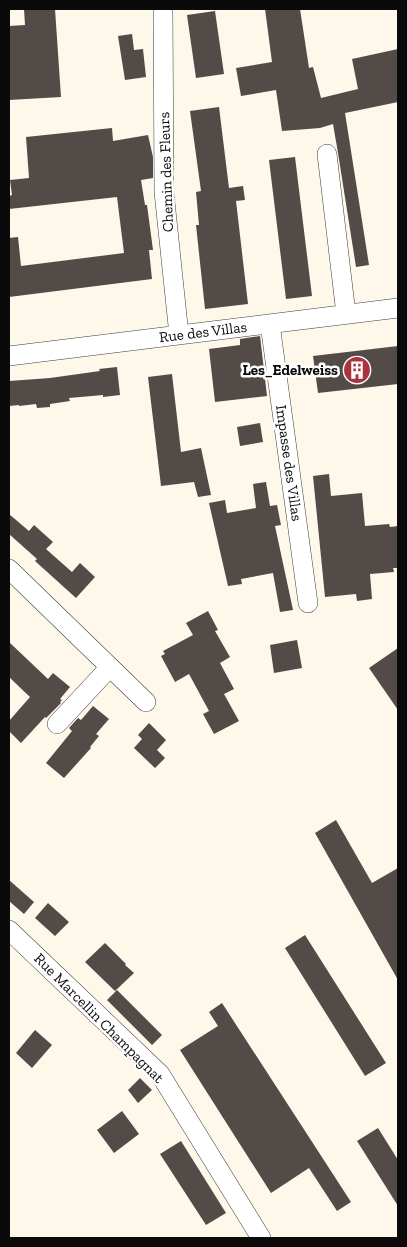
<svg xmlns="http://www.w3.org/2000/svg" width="407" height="1247" viewBox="0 0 407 1247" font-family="'Zilla Slab',serif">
<rect width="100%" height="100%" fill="#fdf8ea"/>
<path fill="#524b48" d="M24,9H55L61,97L9,100V26L25,25Z
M265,9H300L309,68L313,67L321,98L358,89L352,59L398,49V102L345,113L369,265L356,267L338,153L333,124L320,128L282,131L276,90L241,96L236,68L272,62Z
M215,11L224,74L196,78L187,15Z
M132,34L134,50L143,49L146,77L125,80L118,36Z
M219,107L229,188L243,186L245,200L236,201L248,304L205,309L196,225H199L196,192L201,191L190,111Z
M112,128L113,141L148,135L153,157V178L141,180L145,205H147L153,250H149L152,279L9,297V238L18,237L21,266L124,253L117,197L9,209V196L12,195L10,180L29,178L26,137Z
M295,157L312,296L286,299L269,160Z
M260,336L267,396L215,402L209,349L240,345V339Z
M398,346V384L318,393L313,356Z
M117,367L120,395L103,397V395L69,398L70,401L50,404V407L37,408L36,404L19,406V405L9,406V381L50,378L100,371L99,369Z
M172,374L181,452L201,448L211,495L198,497L194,482L161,486L148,377Z
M260,423L263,442L240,446L237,427Z
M329,474L331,496L362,493L365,526L389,524L390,527L398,526V568H393L394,572L370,574L372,599L357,601L356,594L325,597L313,476Z
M266,482L270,506L277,505L281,525L275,526L293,610L280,612L273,573L241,579L242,584L228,586L209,503L225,500L227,513L256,508L253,484Z
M9,514L29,531L34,525L53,542L46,549L72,572L80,563L95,577L76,598L35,561L37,559L9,534Z
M208,611L218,630L215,631L230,657L220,663L234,689L224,694L239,721L214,734L203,714L209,711L189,674L175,682L161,656L165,654L163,651L193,635L186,623Z
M297,640L302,668L274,673L270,645Z
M9,642L48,679L53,673L70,687L60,699L62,700L60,702L61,703L46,718L45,717L21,743L9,731V721L30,697L9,677Z
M398,648V710L369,668Z
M93,706L109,719L96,734L99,736L90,747L91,748L64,778L46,763L72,731L69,728L78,718L81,720Z
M149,723L166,740L157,750L165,758L155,768L134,748L142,739L138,735Z
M336,820L372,883L398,868V980L315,833Z
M9,880L34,902L24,914L9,901Z
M48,903L69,922L55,936L35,918Z
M305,935L386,1063L365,1076L285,948Z
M105,943L126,964L125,965L134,973L115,991L85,962Z
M117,990L162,1035L152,1045L107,1000Z
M222,1003L351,1202L337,1211L309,1168L271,1193L180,1050L218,1026L209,1012Z
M35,1030L52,1045L32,1068L16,1053Z
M140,1078L152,1090L138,1103L128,1090Z
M122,1111L139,1134L114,1153L97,1130Z
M378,1128L398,1160V1206L357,1141Z
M181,1141L226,1213L206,1225L160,1154Z"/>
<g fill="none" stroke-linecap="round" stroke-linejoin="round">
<g stroke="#3d3d3d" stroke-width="20">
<path id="minor" d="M163,9L164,192L179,335
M327,154L346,314
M270,324L308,603
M9,356L398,308
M9,569L146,702
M57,724L110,667
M9,930L160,1074L261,1238"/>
</g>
<use href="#minor" stroke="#fff" stroke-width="19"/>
</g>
<defs>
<g id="building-disc" transform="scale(1.4375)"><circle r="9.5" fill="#ab323f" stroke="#fff"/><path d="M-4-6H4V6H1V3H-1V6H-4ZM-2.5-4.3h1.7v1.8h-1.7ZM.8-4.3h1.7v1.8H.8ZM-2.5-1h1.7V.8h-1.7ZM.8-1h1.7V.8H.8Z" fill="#fff"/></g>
</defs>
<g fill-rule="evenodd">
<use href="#building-disc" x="357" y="370"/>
</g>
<g text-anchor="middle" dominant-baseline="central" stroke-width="5" stroke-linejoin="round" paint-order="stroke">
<g font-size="15" fill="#0a0a0a" stroke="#fff">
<text transform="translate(166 172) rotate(-92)">Chemin des Fleurs</text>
<text transform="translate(203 332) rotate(-7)">Rue des Villas</text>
<text transform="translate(289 463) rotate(82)">Impasse des Villas</text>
<text transform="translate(99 1018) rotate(45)">Rue Marcellin Champagnat</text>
</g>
<g font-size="15" font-weight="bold" fill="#0a0a0a" stroke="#fff" text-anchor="end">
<text x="338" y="370">Les_Edelweiss</text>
</g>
</g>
<rect width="407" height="1247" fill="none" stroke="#0a0a0a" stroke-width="20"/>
</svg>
